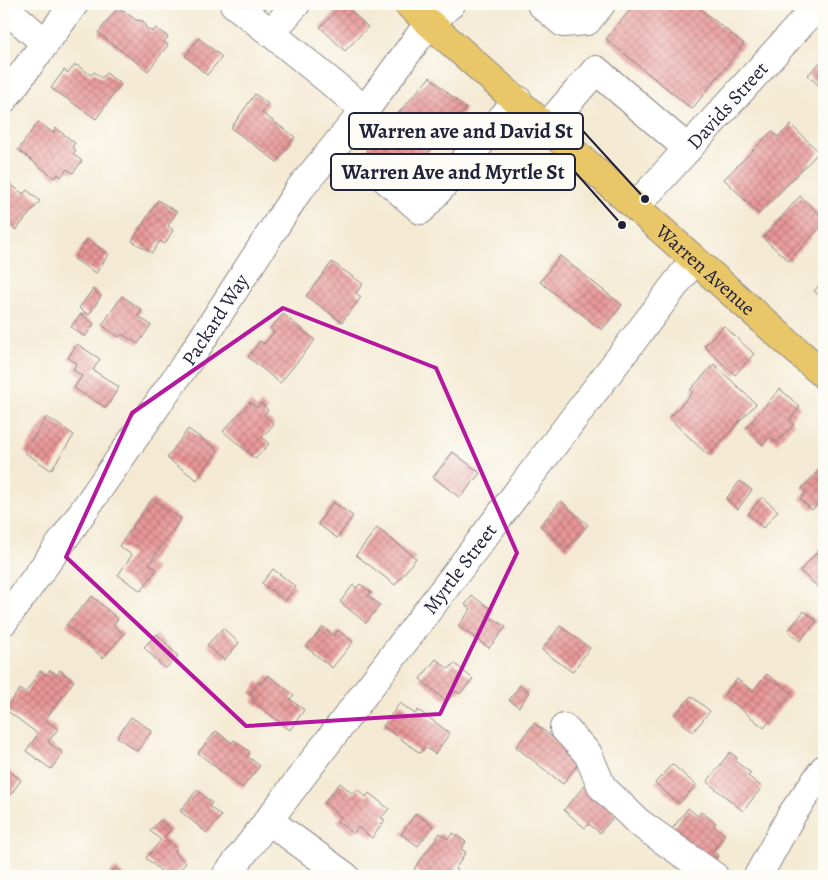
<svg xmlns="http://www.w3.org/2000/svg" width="828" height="880" viewBox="0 0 828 880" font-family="Alegreya,serif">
<defs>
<pattern id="building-cross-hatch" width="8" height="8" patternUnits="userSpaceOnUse" patternTransform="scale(1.25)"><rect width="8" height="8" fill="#e99796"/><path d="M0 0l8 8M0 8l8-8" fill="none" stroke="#bc7b7c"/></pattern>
</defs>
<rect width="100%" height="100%" fill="#fdfcf7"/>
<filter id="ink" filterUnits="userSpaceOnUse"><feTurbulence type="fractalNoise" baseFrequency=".02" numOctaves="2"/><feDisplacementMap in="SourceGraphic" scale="10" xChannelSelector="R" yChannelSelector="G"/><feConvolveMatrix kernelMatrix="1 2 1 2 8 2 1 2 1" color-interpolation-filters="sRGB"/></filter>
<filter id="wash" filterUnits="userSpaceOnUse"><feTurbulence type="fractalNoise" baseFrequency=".0096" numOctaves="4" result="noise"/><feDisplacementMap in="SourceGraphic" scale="20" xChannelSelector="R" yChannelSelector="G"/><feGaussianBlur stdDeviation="1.12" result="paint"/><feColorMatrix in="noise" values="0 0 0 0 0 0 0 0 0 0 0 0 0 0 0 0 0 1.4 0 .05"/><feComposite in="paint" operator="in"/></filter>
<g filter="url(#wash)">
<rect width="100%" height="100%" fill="#f4ead3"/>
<g id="blocks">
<path fill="url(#building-cross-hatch)" d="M344,4L368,27L345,51L320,27Z
M635,4H694L744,44L692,109L606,39Z
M119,9L124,11L136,20L143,21L146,28L152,32L156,28L168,37L164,42L168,45L148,71L98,33L114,12Z
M199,38L222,57L207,75L185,56Z
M824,58V91L808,75Z
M75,65L78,66L91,75L94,72L102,78L106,73L121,84L96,119L51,88L64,70L68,73Z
M430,77L466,109L402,182L366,150Z
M255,94L268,104L262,113L295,137L277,162L231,128Z
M38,122L53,133L56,128L75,143L72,147L76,150L73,154L82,161L73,173L67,169L61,177L58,174L55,178L18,150Z
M791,125L819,152L759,214L724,179L772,131L778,137Z
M4,179L23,194L27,190L40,201L16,230L4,219Z
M800,196L824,218V223L789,261L763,238Z
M158,200L177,212L168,226L173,230L165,244L160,241L152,253L132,241Z
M87,239L109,254L96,273L74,259Z
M560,256L622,305L602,330L540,282Z
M332,262L363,284L356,293L361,297L342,322L306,296Z
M824,280V300L814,291Z
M93,289L101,296L89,315L79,308Z
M122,296L142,310L138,316L151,325L138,344L122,334L119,337L102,325Z
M81,314L94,324L85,337L71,327Z
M283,314L315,340L280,383L248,357L260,341L264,344L274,332L270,329Z
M724,326L754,354L735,375L704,346Z
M77,344L100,359L93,370L119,387L106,408L74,388L82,376L73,370L77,363L68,358Z
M714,364L756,404L708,455L669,418L693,392L690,390Z
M780,389L800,407L790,420L794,424L777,443L769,437L763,445L745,429Z
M250,402L257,408L261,403L268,410L264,415L274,424L262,437L269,444L255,459L223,431Z
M47,417L74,435L51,470L24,452Z
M188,429L218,450L197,480L167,458Z
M453,452L480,473L460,498L433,477Z
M824,464V503L821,506L818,503L812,510L800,499L806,492L802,488Z
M740,481L752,490L738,509L726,499Z
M762,497L778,511L763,528L748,514Z
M152,499L181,519L149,564L157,569L141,591L118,575L132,555L119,546Z
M561,501L588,525L567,549L540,526Z
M333,502L353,516L337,538L318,524Z
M377,528L416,558L395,585L356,555Z
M820,549L824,553V580L818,587L800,571Z
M273,569L296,587L285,601L262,583Z
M360,584L371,592L368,596L380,605L366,623L340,602L353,585L356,588Z
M92,596L118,619L113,625L124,634L103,658L66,625Z
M472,596L493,610L489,616L506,627L489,648L458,626L471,609L465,605Z
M804,611L817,621L800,641L788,631Z
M560,626L590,648L572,672L542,650Z
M323,627L334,636L338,630L353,642L332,668L306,647Z
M223,628L239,643L224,660L207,645Z
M157,634L178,656L165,669L144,647Z
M436,659L449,669L454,663L473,679L460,694L456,691L447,702L420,679Z
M50,670L57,675L60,670L74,681L45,720L58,729L48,742L63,753L51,769L26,751L38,734L5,709L20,689L25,693L40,671L46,675Z
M767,674L792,694L764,728L724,695L737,679L753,691Z
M268,675L294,695L290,699L304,710L290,730L252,701L255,697L250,693L258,682L261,684Z
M520,685L529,692L519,707L509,700Z
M691,696L710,711L693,732L674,716Z
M400,703L415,714L418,710L450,733L435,754L425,747L420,753L383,726Z
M131,717L152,731L137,751L117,737Z
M534,723L581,760L563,784L516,747Z
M216,731L232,743L234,740L250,752L247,756L260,766L242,788L198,753Z
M730,752L737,758L735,761L751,773L748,776L762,787L743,811L707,782Z
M672,764L696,785L679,804L655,783Z
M4,767L21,780L4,804Z
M340,783L353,794L357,789L366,797L369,793L389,809L381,818L385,820L372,838L358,827L353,834L337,821L341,817L324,803Z
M585,785L604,801L615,815L600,833L589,824L585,828L564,810Z
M197,790L212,803L209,806L221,816L207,833L180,811Z
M688,808L698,816L701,812L716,823L714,826L725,835L713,851L718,855L713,862L669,833Z
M416,813L433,826L418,846L401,834Z
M160,820L171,830L164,837L177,849L174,852L186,863L174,876H167L146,858L161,840L150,831Z
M440,833L448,839L453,833L466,842L461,849L466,852L455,869L462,874L461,876H424L414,869Z
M115,868L126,876H108Z"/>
</g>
</g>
<g filter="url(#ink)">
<use href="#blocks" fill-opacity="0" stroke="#8b8687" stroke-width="1"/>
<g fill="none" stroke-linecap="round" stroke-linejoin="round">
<g stroke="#8b8687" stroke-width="30">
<g id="minor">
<path d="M234,4L271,33L296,4"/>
<path d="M541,4L563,23L587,21L601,4"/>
<path d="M4,7L44,42"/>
<path d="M271,33L365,110"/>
<path d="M4,99L74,4"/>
<path d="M547,126L596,70L688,149"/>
<path d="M373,168L421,210L518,100"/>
<path id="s1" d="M636,206L819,4"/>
<path id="s2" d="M4,621L61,543L192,355L298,191L365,110L429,23L451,4"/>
<path d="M564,728L588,754L602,787L638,822L714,876"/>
<path d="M268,820L345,876"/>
<path id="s3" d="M226,876L694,260"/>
<path d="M758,876L792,814L824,769"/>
</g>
</g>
<g stroke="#8b8687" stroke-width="30">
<g id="major">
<path id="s4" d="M408,4L824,375"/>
</g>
</g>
<use href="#minor" stroke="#fff" stroke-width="28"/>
<use href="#major" stroke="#e9c769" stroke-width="28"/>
</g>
</g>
<path fill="none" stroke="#b5179e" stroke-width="4" stroke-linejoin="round" d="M283,308L436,368L517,553L440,714L246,726L66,557L132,413Z"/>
<g text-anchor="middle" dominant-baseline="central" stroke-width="4" stroke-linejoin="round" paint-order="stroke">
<g font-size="20" fill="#22223b" stroke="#fdfcf7">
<text stroke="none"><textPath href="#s1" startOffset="136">Davids Street</textPath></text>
<text stroke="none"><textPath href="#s4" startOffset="399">Warren Avenue</textPath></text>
<text stroke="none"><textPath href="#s2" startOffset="368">Packard Way</textPath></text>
<text stroke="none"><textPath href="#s3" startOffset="386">Myrtle Street</textPath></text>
</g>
</g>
<path fill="none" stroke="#22223b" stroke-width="2" d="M645 199L583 131M622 225L575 172"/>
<g fill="#22223b" stroke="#fdfcf7" stroke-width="2">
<circle cx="645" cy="199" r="5"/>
<circle cx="622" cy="225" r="5"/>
</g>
<g fill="#fdfcf7" stroke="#22223b" stroke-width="2">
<rect x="349" y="113" width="234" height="36" rx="5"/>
<rect x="331" y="154" width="244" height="36" rx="5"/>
</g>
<g font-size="21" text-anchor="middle" font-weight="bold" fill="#22223b">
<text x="466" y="138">Warren ave and David St</text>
<text x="453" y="179">Warren Ave and Myrtle St</text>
</g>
<rect width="828" height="880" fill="none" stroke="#fdfcf7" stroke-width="20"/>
</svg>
